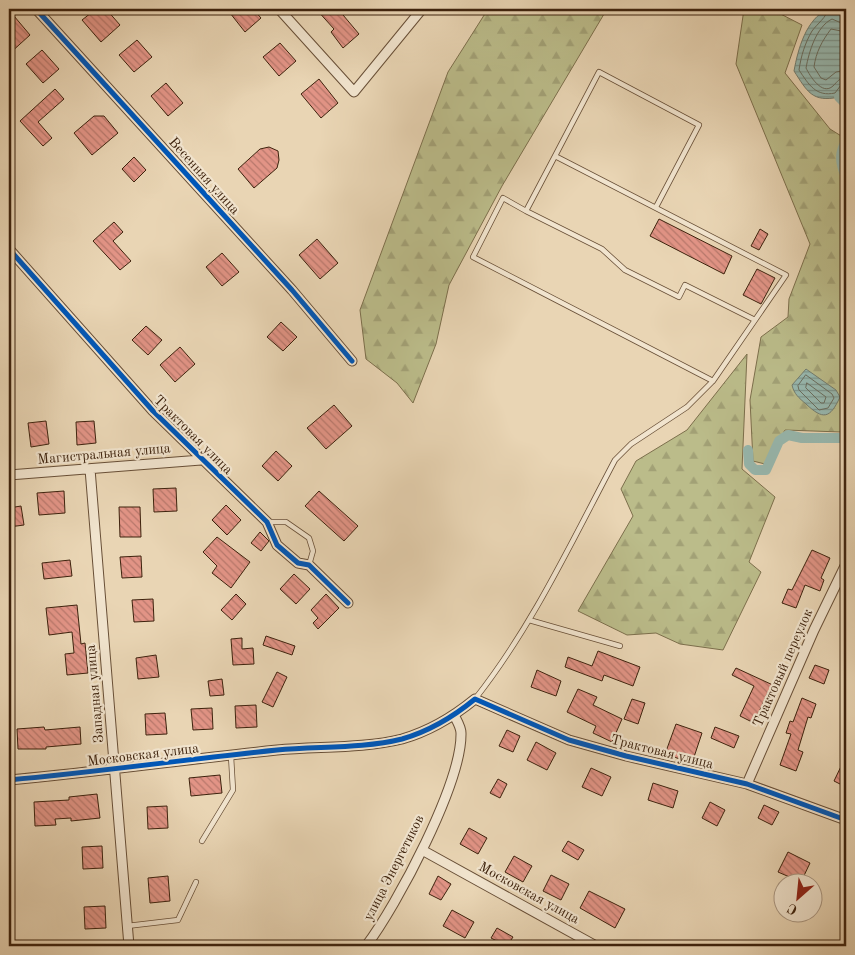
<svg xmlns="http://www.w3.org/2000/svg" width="855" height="955" viewBox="0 0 855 955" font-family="'Old Standard TT',serif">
<defs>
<pattern id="forest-firs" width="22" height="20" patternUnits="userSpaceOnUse" patternTransform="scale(1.25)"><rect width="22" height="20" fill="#bbbc8a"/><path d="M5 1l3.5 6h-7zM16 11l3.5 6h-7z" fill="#a2a176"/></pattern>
<pattern id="water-rules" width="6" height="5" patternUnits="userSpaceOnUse" patternTransform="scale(1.25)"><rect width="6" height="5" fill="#97b8af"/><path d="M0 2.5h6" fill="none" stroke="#7c958d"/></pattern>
<pattern id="building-back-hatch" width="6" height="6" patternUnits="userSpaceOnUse" patternTransform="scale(1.25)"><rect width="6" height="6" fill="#e29486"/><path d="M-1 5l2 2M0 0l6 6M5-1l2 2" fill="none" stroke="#b8786c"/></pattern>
</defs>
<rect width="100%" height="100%" fill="#e9d5b4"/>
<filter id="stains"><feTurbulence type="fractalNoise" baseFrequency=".004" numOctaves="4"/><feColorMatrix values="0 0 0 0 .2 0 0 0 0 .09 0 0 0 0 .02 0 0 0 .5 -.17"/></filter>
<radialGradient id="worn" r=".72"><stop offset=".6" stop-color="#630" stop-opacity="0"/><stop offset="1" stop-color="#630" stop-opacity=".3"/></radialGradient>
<path fill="url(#forest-firs)" stroke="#7c6f4c" d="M488,9H607L502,186L449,285L436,344L413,403L397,383L366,359L360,310L448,72Z
M744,9H771L802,25L785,73L830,129L846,139V429L841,432L785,430L765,464L753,461L750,400L761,337L788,317L789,299L810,244L736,64Z
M747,354L742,469L775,497L749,562L761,572L723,650L680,644L656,633L627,635L578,611L633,516L621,489L636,461L687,430Z"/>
<path fill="url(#water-rules)" stroke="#737c6e" d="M828,9H837L846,16V86L839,97C812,103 807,91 794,71C798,49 806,19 828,9Z
M806,369L836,390L840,397C830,419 823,420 806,404C799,398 794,394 792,385Z"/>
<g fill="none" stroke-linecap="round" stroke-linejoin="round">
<path stroke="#6a6d5e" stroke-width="1" d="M828,9C827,17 817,24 812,31C805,43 801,56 799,70C809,85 816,97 835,93L841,85L846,84
M846,25L832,19C816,27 809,52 806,68C810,76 822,96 833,86C838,81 839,78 846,78
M846,32L831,29C822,41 816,52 814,67L821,78L826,80L836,72L846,70
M806,375L832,394L834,398L828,408L819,410L799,390L798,386Z
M807,383L826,397L824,403H821L806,388Z"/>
<path stroke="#97b8af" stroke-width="10" d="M839,97L846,104
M846,142C838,154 841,165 846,177
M748,450L749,464L755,470H766L779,441L788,435L802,438H843L846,435"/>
</g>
<path fill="url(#building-back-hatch)" stroke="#3d220d" d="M96,9H106L120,25L101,42L82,20Z
M235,9H253L261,18L245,32L230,13Z
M316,9H338L359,34L343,48L331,32L334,29Z
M14,16L30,35L9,54V20Z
M137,40L152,57L134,72L119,55Z
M280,43L296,61L279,76L263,57Z
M42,50L59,69L43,83L26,64Z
M319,79L338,103L321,118L301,94Z
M166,83L183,103L168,116L151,96Z
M55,89L64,99L38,122L52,138L43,146L20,121Z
M94,116H104L118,133L92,155L74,133Z
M269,147L278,151L279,160L277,168L254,188L238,169L260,149Z
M134,157L146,170L134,182L122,169Z
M659,219L732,256L724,274L650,236Z
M114,222L123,232L113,241L131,261L120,270L93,241Z
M760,229L768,234L759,250L751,246Z
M317,239L338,263L320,279L299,255Z
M222,253L239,272L222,286L206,267Z
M757,269L775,278L761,304L743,295Z
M281,322L297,337L283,351L267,337Z
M146,326L162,340L148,355L132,340Z
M180,347L195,364L175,382L160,365Z
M334,405L352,426L326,449L307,428Z
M46,421L49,444L31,447L28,423Z
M94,421L96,443L77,445L76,422Z
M276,451L292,466L278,481L262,466Z
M176,488L177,511L154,512L153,489Z
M64,491L65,513L39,515L37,493Z
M319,491L358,526L344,541L305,506Z
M226,505L241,520L227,535L212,520Z
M21,506L24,525L9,527V508Z
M119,507H140L141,537H120Z
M260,532L269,541L261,551L251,543Z
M217,537L250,562L231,588L212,573L217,566L203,552Z
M812,550L830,558L821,578L824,580L820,591L805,585L796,608L782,603L788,589L792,590Z
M141,556L142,577L122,578L120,557Z
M70,560L72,576L44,579L42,563Z
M294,574L310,589L296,604L280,589Z
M236,594L246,604L232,620L221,610Z
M326,594L339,608L318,629L313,623L318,618L311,610Z
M153,599L154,621L134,622L132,600Z
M77,605L81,644L85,643L88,673L67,675L65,654L74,653L72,632L49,635L46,608Z
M266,636L295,646L292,655L263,645Z
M242,638V649L253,648L254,664L233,665L231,639Z
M598,651L640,667L633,686L604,675L602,681L565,667L568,657L592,666Z
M156,655L159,677L138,679L136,658Z
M815,665L829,670L824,684L809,678Z
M736,668L775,686L771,694L768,692L754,723L740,716L754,686L732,675Z
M537,670L561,681L556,696L531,687Z
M277,672L287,677L273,707L262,702Z
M222,679L224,695L210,696L208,681Z
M578,689L597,697L593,705L622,719L612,742L593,733L596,726L567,712Z
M802,698L816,704L811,718L808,717L798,750L803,752L796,771L780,765L791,734L786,733L790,721L793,722Z
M632,699L645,703L638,724L624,719Z
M256,705L257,727L236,728L235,706Z
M212,708L213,729L193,730L191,709Z
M165,713L167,734L146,735L145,714Z
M676,724L702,733L692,763L665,754Z
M44,727L45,730L80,727L81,744L46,747V749H18L17,729Z
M715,727L739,736L734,748L711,738Z
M507,730L520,736L513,752L499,746Z
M536,742L556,753L547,770L527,760Z
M846,756V787L834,781Z
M591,768L611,777L602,796L582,787Z
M220,775L222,793L191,796L189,778Z
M498,779L507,784L500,798L490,793Z
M653,783L678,791L673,808L648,800Z
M97,794L100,818L71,821V818L55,819L56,825L35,826L34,802L69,800V797Z
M710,802L725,810L717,826L702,818Z
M764,805L779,812L772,825L758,818Z
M167,806L168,828L148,829L147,807Z
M469,828L487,838L478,854L460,844Z
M568,841L584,850L578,860L562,851Z
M102,846L103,868L83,869L82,847Z
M788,852L810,863L801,882L778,872Z
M514,856L532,866L523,882L505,872Z
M551,875L569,884L561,900L543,891Z
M168,876L170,901L150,903L148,878Z
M438,876L451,884L441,900L429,894Z
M589,891L625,909L615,928L580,908Z
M105,906L106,928L85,929L84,907Z
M452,910L474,922L465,938L443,926Z
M497,928L513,937L507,946L491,938Z"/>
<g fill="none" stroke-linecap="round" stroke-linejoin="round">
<g stroke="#684f37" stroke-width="6">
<path id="lane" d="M555,156L599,72L699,125L656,207
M526,211L602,249L625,270L679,297L685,285L755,320
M268,522H286L309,538L313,551L309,565
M529,620L620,646
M475,699C532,627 572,541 615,460L631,444L687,407L713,381L786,275L555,156L526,211L503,198L473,257L713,381
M202,841L233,790L231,756
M127,926L178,920L196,882"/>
</g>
<g stroke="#684f37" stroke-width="11">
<path id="street" d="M36,9L292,290L352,361
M279,9L354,92L422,9
M9,249L153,411L267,522L277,545L298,563L309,565L348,603
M90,469L129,946
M9,475L201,460
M9,780C99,772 188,759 277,750C318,746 362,749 402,739C430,731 453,717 475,699L569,740L626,756L747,784L846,820
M747,784L814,630L846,564
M422,850L596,946
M366,946C397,905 462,783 461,733C461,727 457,721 454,715"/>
</g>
<use href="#lane" stroke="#f1e4ce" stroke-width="4.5"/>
<use href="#street" stroke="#f1e4ce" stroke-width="9"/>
<g stroke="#f1e4ce" stroke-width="8">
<path id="cycleway" d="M36,9L292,290L352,361
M9,249L153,411L267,522L277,545L298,563L309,565L348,603
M9,780C99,772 188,759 277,750C318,746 362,749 402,739C430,731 453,717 475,699L569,740L626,756L747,784L846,820"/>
</g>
<use href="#cycleway" stroke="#0057b8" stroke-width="5"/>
</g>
<g text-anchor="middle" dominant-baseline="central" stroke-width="4.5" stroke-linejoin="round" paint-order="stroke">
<g font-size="14" fill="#3d220d" stroke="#f1e4ce">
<text transform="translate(204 176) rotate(48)">Весенняя улица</text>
<text transform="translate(193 435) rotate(45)">Трактовая улица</text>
<text transform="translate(104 454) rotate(-5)">Магистральная улица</text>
<text transform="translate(783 668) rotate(-66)">Трактовый переулок</text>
<text transform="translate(95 694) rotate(-95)">Западная улица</text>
<text transform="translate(662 752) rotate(14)">Трактовая улица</text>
<text transform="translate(143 755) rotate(-7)">Московская улица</text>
<text transform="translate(394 868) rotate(-63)">улица Энергетиков</text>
<text transform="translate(529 893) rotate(29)">Московская улица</text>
</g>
</g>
<rect width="855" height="955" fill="none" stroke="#e9d5b4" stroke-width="30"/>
<rect x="10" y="10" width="835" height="935" fill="none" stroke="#3d220d" stroke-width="2.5"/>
<rect x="15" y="15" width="825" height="925" fill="none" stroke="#3d220d"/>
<g transform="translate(798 898) rotate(207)"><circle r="24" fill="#f1e4ce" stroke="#a99681"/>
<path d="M0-4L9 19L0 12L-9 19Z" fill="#8f2418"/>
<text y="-8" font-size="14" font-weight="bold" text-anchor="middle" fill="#3d220d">С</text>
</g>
<rect width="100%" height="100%" filter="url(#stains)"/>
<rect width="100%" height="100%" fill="url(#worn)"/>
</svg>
